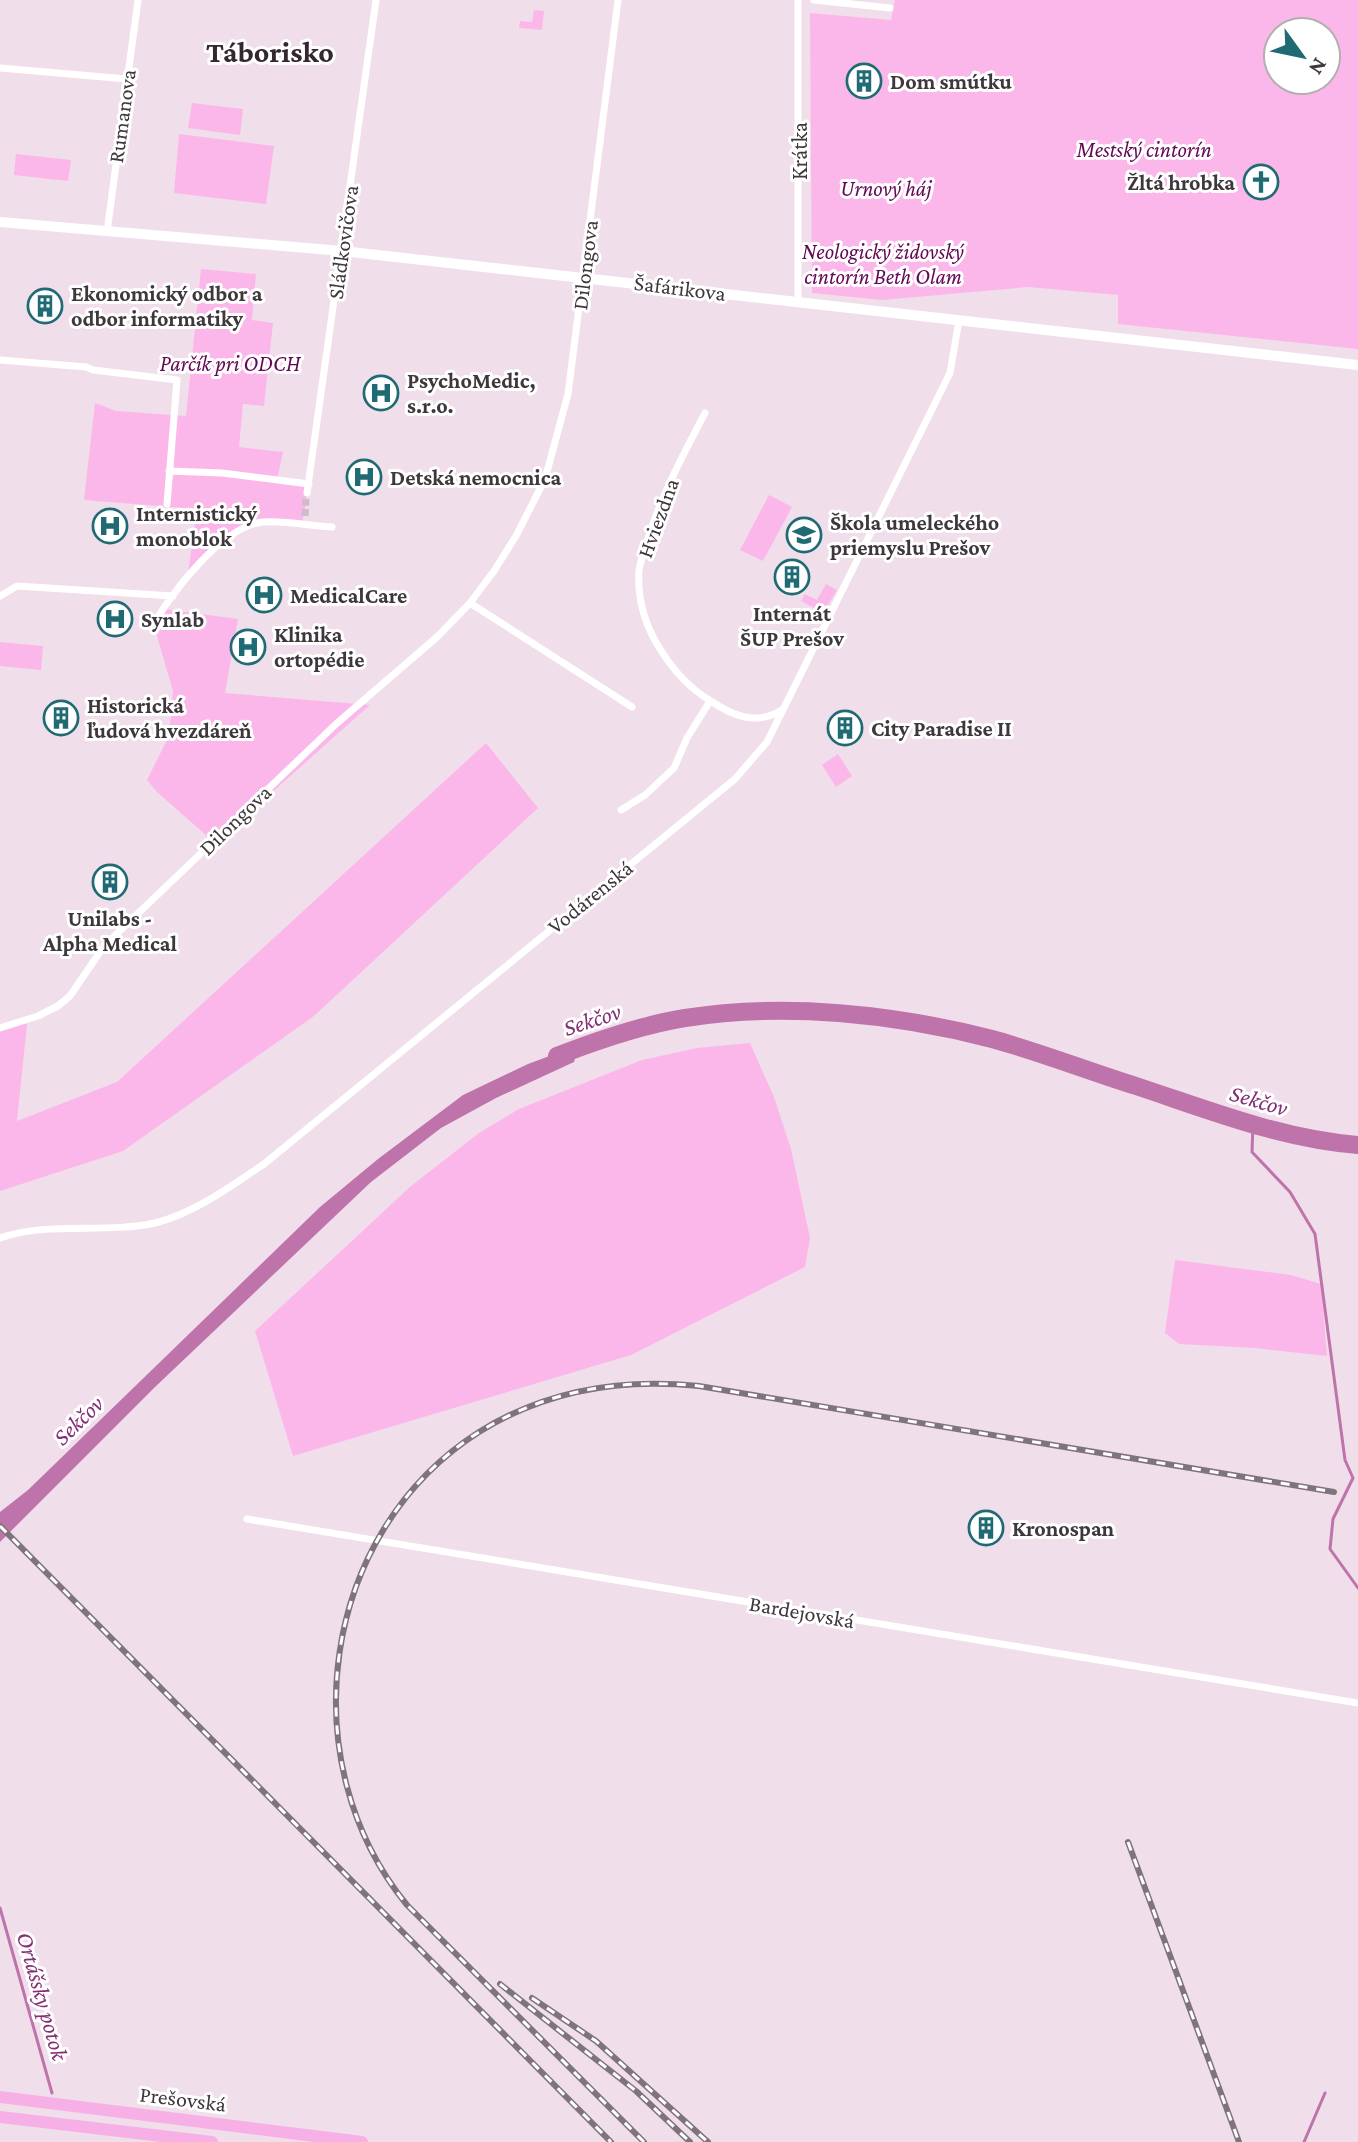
<svg xmlns="http://www.w3.org/2000/svg" width="1358" height="2142" viewBox="0 0 1358 2142" font-family="'Crimson Pro',serif">
<rect width="100%" height="100%" fill="#f0deeb"/>
<path fill="#fcb7ea" fill-rule="evenodd" d="M895,0H1358V349L1118,324V295L1028,287L882,300L812,293L810,13L891,20ZM1278,32H1326V80H1278Z
M534,10L544,11L542,30L519,28L520,21L532,22Z
M192,103L243,109L240,135L188,128Z
M179,134L274,146L266,204L174,193Z
M16,154L71,160L68,181L14,175Z
M201,269L256,274L252,320L273,323L264,406L243,404L239,447L283,452L277,479L309,484L302,525L262,521L230,535L187,580L197,509L84,500L95,403L116,411L186,416Z
M769,495L792,507L763,561L740,550Z
M826,584L837,590L823,613L801,601L805,594L817,600Z
M164,609L238,619L225,693L370,705L215,843L157,792L147,780L169,736L173,691L154,626Z
M0,642L43,646L41,670L0,666Z
M486,743L538,808L314,1016L123,1151L0,1191V1029L22,1018L27,1024L17,1121L117,1082Z
M838,754L852,776L836,787L822,765Z
M750,1043L774,1097L791,1149L810,1238L805,1267L631,1355L293,1456L255,1331L411,1186L479,1133L519,1109L642,1060L697,1048Z
M1175,1260L1291,1275L1321,1284L1327,1356L1255,1348L1179,1344L1165,1333Z"/>
<path fill="#be74ab" d="M579,1045L574,1062L496,1098L441,1128L371,1182L155,1387L0,1542V1512L28,1490L320,1207L378,1159L463,1095L528,1064Z"/>
<g fill="none" stroke-linecap="round" stroke-linejoin="round">
<path stroke="#be74ab" stroke-width="3" d="M1253,1125L1252,1152L1290,1192L1315,1234L1345,1460L1353,1478L1333,1519L1330,1549L1358,1588
M0,1908L52,2093
M1304,2142L1325,2093"/>
<path stroke="#be74ab" stroke-width="18" d="M557,1056C598,1040 641,1025 685,1018C784,1002 895,1014 992,1039C1040,1052 1088,1071 1136,1086C1209,1110 1281,1139 1358,1145"/>
<path stroke="#ccbdc8" stroke-width="7" stroke-dasharray="7 3.5" stroke-linecap="butt" d="M305,516L306,499"/>
<path stroke="#fff" stroke-width="7" d="M798,0V302
M814,0L890,8
M0,68L127,79
M107,232L138,0
M0,360L86,367L93,370L177,380L167,504
M705,413C683,455 661,496 647,542C645,551 640,561 639,571C637,601 646,628 662,652C674,671 690,688 709,700C733,716 756,726 782,710
M169,471L222,473L309,484
M307,493L376,0
M0,596L17,586L173,596
M470,603L632,707
M153,626C171,592 223,526 263,522C285,520 310,526 332,527
M621,810L645,795L674,768L687,738L710,701
M0,1028L38,1016L58,1006L70,996L104,946L336,724L437,637L470,603L494,571L516,536L545,479L568,394L618,0
M0,1238C49,1221 105,1234 155,1223C195,1213 231,1186 264,1164L735,779L767,742L950,373L959,320
M247,1519L1358,1703"/>
<path stroke="#fff" stroke-width="10" d="M0,222L342,251L1358,365"/>
<path stroke="#f7b0e6" stroke-width="12" d="M0,2097L362,2142
M0,2117L212,2142"/>
<g stroke="#7f747c" stroke-width="6">
<path id="rail" d="M0,1526L611,2142
M1128,1842L1239,2142
M500,1984L636,2091L690,2142
M532,1998L596,2041L708,2142
M644,2142L407,1905C290,1762 320,1533 479,1432C546,1390 622,1378 699,1386L1334,1492"/>
</g>
<use href="#rail" stroke="#fff" stroke-width="3" stroke-dasharray="9" stroke-linecap="butt"/>
</g>
<defs>
<g id="building-ring" transform="scale(1.8)"><circle r="9.5" fill="#fff" stroke="#1f6a73" stroke-width="1.5"/><path d="M-4-6H4V6H1V3H-1V6H-4ZM-2.5-4.3h1.7v1.8h-1.7ZM.8-4.3h1.7v1.8H.8ZM-2.5-1h1.7V.8h-1.7ZM.8-1h1.7V.8H.8Z" fill="#1f6a73"/></g>
<g id="church-ring" transform="scale(1.8)"><circle r="9.5" fill="#fff" stroke="#1f6a73" stroke-width="1.5"/><path d="M-1.2-6h2.4v3.5h3.3v2.4h-3.3V6h-2.4V-.1h-3.3v-2.4h3.3Z" fill="#1f6a73"/></g>
<g id="hospital-ring" transform="scale(1.8)"><circle r="9.5" fill="#fff" stroke="#1f6a73" stroke-width="1.5"/><path d="M-5-5h3v3.5h4V-5h3V5h-3V1.5h-4V5h-3Z" fill="#1f6a73"/></g>
<g id="school-ring" transform="scale(1.8)"><circle r="9.5" fill="#fff" stroke="#1f6a73" stroke-width="1.5"/><path d="M0-5L7-2L0 1L-7-2ZM-4 1L0 2.5L4 1V4Q0 6-4 4Z" fill="#1f6a73"/></g>
</defs>
<g fill-rule="evenodd">
<use href="#building-ring" x="864" y="81"/>
<use href="#church-ring" x="1261" y="182"/>
<use href="#building-ring" x="45" y="306"/>
<use href="#hospital-ring" x="381" y="393"/>
<use href="#hospital-ring" x="364" y="477"/>
<use href="#hospital-ring" x="110" y="526"/>
<use href="#school-ring" x="804" y="535"/>
<use href="#building-ring" x="792" y="577"/>
<use href="#hospital-ring" x="264" y="595"/>
<use href="#hospital-ring" x="115" y="619"/>
<use href="#hospital-ring" x="248" y="647"/>
<use href="#building-ring" x="61" y="718"/>
<use href="#building-ring" x="845" y="728"/>
<use href="#building-ring" x="110" y="882"/>
<use href="#building-ring" x="986" y="1528"/>
</g>
<g text-anchor="middle" dominant-baseline="central" stroke-width="6" stroke-linejoin="round" paint-order="stroke">
<g font-size="22" font-weight="bold" fill="#3e373c" stroke="#fff" text-anchor="start">
<text x="890" y="81">Dom smútku</text>
<text x="1235" y="182" text-anchor="end">Žltá hrobka</text>
<text x="71" y="293">Ekonomický odbor a<tspan x="71" dy="25">odbor informatiky</tspan></text>
<text x="407" y="380">PsychoMedic,<tspan x="407" dy="25">s.r.o.</tspan></text>
<text x="390" y="477">Detská nemocnica</text>
<text x="136" y="513">Internistický<tspan x="136" dy="25">monoblok</tspan></text>
<text x="830" y="522">Škola umeleckého<tspan x="830" dy="25">priemyslu Prešov</tspan></text>
<text x="290" y="595">MedicalCare</text>
<text x="792" y="613" text-anchor="middle">Internát<tspan x="792" dy="25">ŠUP Prešov</tspan></text>
<text x="141" y="619">Synlab</text>
<text x="274" y="634">Klinika<tspan x="274" dy="25">ortopédie</tspan></text>
<text x="87" y="705">Historická<tspan x="87" dy="25">ľudová hvezdáreň</tspan></text>
<text x="871" y="728">City Paradise II</text>
<text x="110" y="918" text-anchor="middle">Unilabs -<tspan x="110" dy="25">Alpha Medical</tspan></text>
<text x="1012" y="1528">Kronospan</text>
</g>
<g font-size="22" fill="#3e373c" stroke="#fff">
<text transform="translate(122 116) rotate(-82)">Rumanova</text>
<text transform="translate(799 151) rotate(-90)">Krátka</text>
<text transform="translate(343 242) rotate(-82)">Sládkovičova</text>
<text transform="translate(585 265) rotate(-83)">Dilongova</text>
<text transform="translate(680 288) rotate(7)">Šafárikova</text>
<text transform="translate(658 518) rotate(-70)">Hviezdna</text>
<text transform="translate(235 820) rotate(-44)">Dilongova</text>
<text transform="translate(590 897) rotate(-39)">Vodárenská</text>
<text transform="translate(802 1612) rotate(10)">Bardejovská</text>
<text transform="translate(183 2099) rotate(7)">Prešovská</text>
</g>
<g font-size="22" font-style="italic" fill="#640755" stroke="#fff">
<text x="1144" y="149">Mestský cintorín</text>
<text x="886" y="188">Urnový háj</text>
<text x="883" y="251">Neologický židovský<tspan x="883" dy="25">cintorín Beth Olam</tspan></text>
<text x="230" y="363">Parčík pri ODCH</text>
</g>
<g font-size="24" font-style="italic" fill="#852e74" stroke="#fff">
<text transform="translate(592 1019) rotate(-18)">Sekčov</text>
<text transform="translate(1259 1100) rotate(16)">Sekčov</text>
<text transform="translate(78 1420) rotate(-44)">Sekčov</text>
<text transform="translate(43 1996) rotate(74)">Ortášsky potok</text>
</g>
<g font-size="30" font-weight="bold" fill="#352731" stroke="#fff">
<text x="270" y="51">Táborisko</text>
</g>
</g>
<g transform="translate(1302 56) rotate(123)"><circle r="38" fill="#ffffff" stroke="#b2afb1" stroke-width="2"/>
<path d="M0-6L14 30L0 20L-14 30Z" fill="#1f6a73"/>
<text y="-12" font-size="22" font-weight="bold" text-anchor="middle" fill="#3e373c">N</text>
</g>
</svg>
